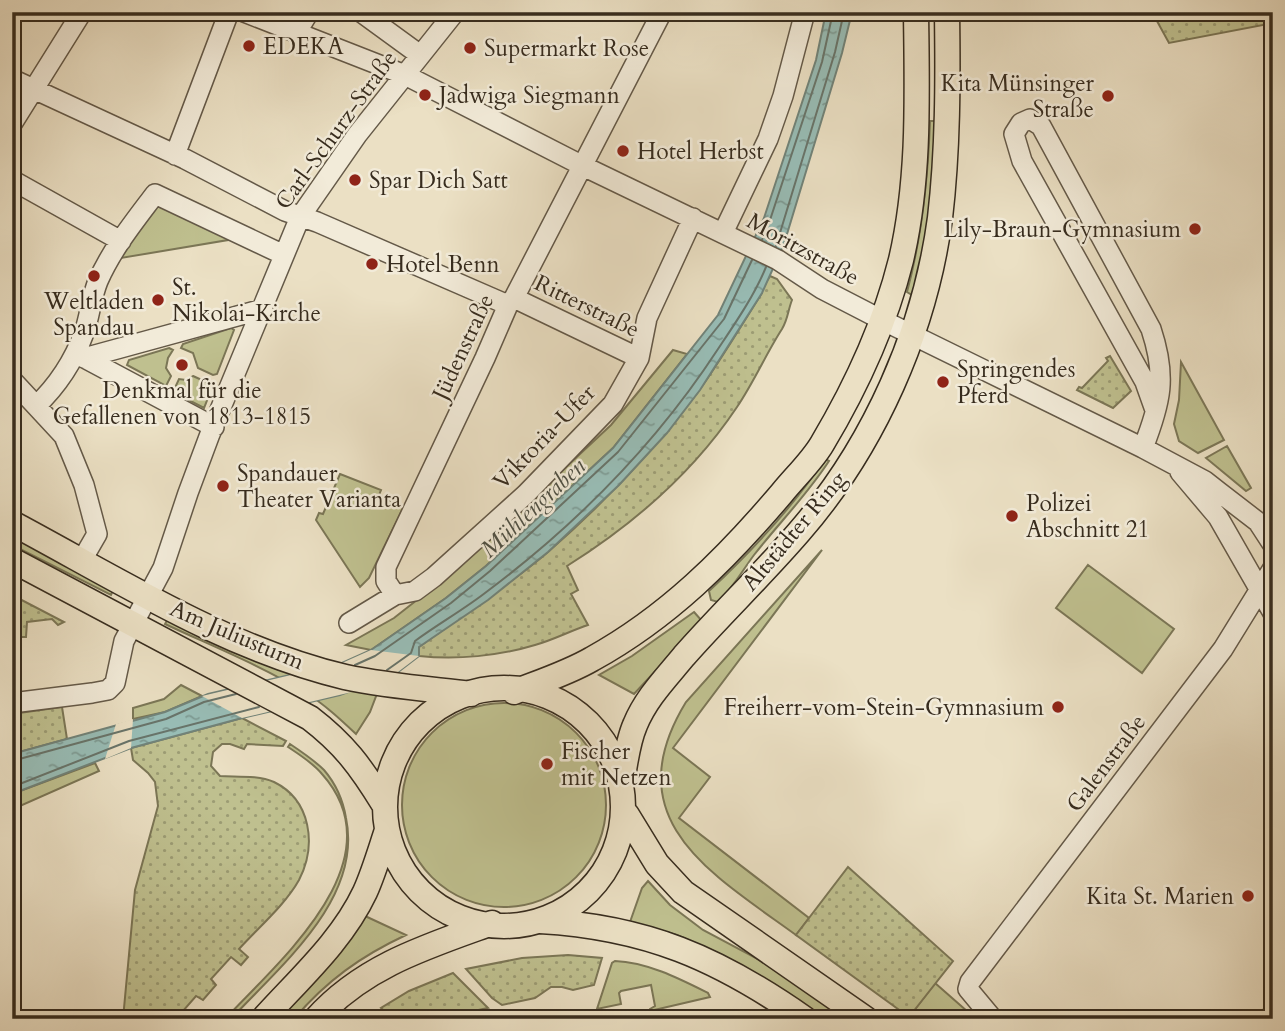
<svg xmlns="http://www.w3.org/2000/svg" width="1285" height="1031" viewBox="0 0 1285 1031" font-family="Cardo,serif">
<defs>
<pattern id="park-dots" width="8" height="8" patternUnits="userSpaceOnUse" patternTransform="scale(1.75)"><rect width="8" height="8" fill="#bfc08f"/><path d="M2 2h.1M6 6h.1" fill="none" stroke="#9c9c74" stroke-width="1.8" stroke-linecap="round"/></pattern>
<pattern id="water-ripples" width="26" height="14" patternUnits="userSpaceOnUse" patternTransform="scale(1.75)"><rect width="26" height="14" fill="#98bdb6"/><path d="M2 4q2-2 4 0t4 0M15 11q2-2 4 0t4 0" fill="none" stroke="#7d9a93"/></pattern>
</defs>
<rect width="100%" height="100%" fill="#ebe0c4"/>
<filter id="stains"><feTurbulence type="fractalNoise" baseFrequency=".00286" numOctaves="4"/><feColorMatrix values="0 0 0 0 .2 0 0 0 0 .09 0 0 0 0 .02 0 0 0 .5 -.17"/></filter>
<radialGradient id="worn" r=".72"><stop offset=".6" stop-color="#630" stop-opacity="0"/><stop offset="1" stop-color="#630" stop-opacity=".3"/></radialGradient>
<path fill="#bfc08f" stroke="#7b7656" stroke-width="2" d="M930,121H935L932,192L922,257L912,295L907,292C922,236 928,179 930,121Z
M154,201L229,237L228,240L115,259Z
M231,328L234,330L217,374L213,375L198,368L193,353L181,348L183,344Z
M169,348L173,350L168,358L166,368L171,376L166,386L127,365L129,360Z
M673,350L687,354L613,448L486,566L446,598L371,650L346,645L394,618L459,567L611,425Z
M1181,362L1224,440L1198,453L1179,441L1174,424L1179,400Z
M193,376L213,385L204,408L173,392L179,379L186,380Z
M1227,446L1251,488L1246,491L1206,458Z
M825,459L829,461C807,495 779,523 754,555C742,571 733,588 718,602L711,600L709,591C753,550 792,508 825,459Z
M340,474L381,490L379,495L403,508L369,578L360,587L316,520L319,513L323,514Z
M12,531L115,586L111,595L12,545Z
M822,550L673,748L710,777L679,818L809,918L796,935C712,874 614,820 686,702Z
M1088,565L1174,629L1142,673L1056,608Z
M694,612L702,621L634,694L599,675L632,656Z
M170,615L378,691L370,712L356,734C340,719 324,704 306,693C262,666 212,646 165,624Z
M181,685L202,696L165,712L133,719V708L164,699Z
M402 805a102 102 0 1 1 204 0a102 102 0 1 1-204 0Z
M290,744C302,752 314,760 324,770C336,784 343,800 346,818C363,899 280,966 231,1019H225C280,960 399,860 322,774C313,763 300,755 288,747Z
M95,763L99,771L20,806L12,805V794Z
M648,881L670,905L703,930L765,963L846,1019H825L760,976L720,954L677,935L630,922L642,888Z
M365,916L406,935C361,956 326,981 294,1019H277Z
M615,961C647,962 680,979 708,993L710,997L650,1011V1009L655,1006L651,985L621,991L619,993L621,1004L597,1009L612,963Z
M935,983L976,1019H912L909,1017Z"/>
<path fill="url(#park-dots)" stroke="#7b7656" stroke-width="2" d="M1152,12H1273V23L1169,43Z
M770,276L777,279L792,300C788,310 788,319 782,329C767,352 754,382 737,407C693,473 634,524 567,566L578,590L571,594L588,625C570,631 553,640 535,645C499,656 457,660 419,656V647C462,615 507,587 548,552C603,504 654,451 698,392C721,360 741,326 762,293V289Z
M1110,356L1131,391L1113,408L1077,390L1079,387L1082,388L1108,361L1106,358Z
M12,595L64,622L58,625L52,619L27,622L26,637H12Z
M62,707L67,739L12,754V714Z
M242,718L286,741L283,746L247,744L244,749L230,744H222L213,752L211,766L220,776C237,777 258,775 274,782C311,800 317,845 299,880C285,905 259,927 239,949L248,957L241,965L231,957L211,979L216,985L203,1000L196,996L176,1019H123L135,890L158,806L155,782L148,773L133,760L131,748Z
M848,867L953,961L909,1017L796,935Z
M568,955L602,958L594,985L573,990L562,987H551L535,998L502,1005L492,998L466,969L522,958Z
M453,973L488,1008L435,1019H393L381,1008L409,991Z"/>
<path fill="url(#water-ripples)" stroke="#718379" stroke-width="2" d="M826,12H852L842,53L784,244L762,293L700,390L667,433L619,485L548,552L488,600L419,647V656L394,675L340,695L242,718L131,748L12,794V754L165,712L208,694L342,663L371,650L446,598L486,566L613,448L718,315L764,218L816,60Z"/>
<path fill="#ebe0c4" d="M371,650L419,656L394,675L356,691L242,718L202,696L342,663Z
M133,719L131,748L105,759L116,724Z"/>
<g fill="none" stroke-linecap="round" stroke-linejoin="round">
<path stroke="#68746a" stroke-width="2" d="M762,240L770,220L822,62L833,12
M776,246L835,52L844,12
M355,665L375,656L451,603L490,571L618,452L724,319L752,260
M387,670L411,653L415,641C438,624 463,610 485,593C576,525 656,444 718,349C736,322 754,296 766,267
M12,761L166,719L204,702L236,694
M12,787L129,741L259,707"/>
<g stroke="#645948" stroke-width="22">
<path id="minor" d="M244,12L405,75L583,166L778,260L822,289L882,320L1143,448L1205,481L1219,492L1258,522L1273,545
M361,12L420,55
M296,33L309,12
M12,79L185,159L285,211L317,222L508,305
M12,124L82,12
M175,155L229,12
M12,180L121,241
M723,233L768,139L783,96L805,12
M514,298L639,358
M79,355L214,427
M84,358L263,309
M12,380L64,436L84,485L97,534L82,560
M36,406C57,386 74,360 84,333C90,316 91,298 98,281C112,249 134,222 155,194L284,255
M1143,448C1161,402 1167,377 1151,329L1041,126L1030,119L1021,123L1014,134L1022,161L1145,382L1155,410
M1180,472L1218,517L1273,613
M395,595L386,581V567L485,358L508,305L514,298L662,12
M349,623L395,595L415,591L434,577L526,494L613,404L639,358L647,318L693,218
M12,703L92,693L108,690L115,683L124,641L163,568L188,493L210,434L300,217L357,135L455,12
M993,1019L968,989L970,982L1223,649L1273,568
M1269,1019L1273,1013"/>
</g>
<g stroke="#372c1e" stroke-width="27">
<path id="major" d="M12,523C119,580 227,649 345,677C387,686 429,689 471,694
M12,560L310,718C344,744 361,767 383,803
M385 807a119 119 0 1 1 238 0a119 119 0 1 1-238 0Z
M514,692C540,682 568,673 592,659C668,617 726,559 782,493C795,477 812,461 822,444C856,387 885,324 901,260C920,179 917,94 916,12
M623,776C626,759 628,741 635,725C646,698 666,678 684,656C721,614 762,575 799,532C874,446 925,331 940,218C948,150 948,81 947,12
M627,815L657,864L683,892L866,1019
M540,921C646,927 718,958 805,1019
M263,1019C299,979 342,941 365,892C374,872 380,851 387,830
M316,1019C363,966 428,946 492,923"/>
</g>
<use href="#minor" stroke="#f2ebd9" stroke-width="19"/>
<use href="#major" stroke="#ebe0c4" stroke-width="24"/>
</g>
<g fill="#8f2418" stroke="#f2ebd9" stroke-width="2.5">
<circle cx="249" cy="46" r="7"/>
<circle cx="470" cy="48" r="7"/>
<circle cx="425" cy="95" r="7"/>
<circle cx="1108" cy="96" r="7"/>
<circle cx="623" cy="151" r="7"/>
<circle cx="355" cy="180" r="7"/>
<circle cx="1195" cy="229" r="7"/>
<circle cx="372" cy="264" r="7"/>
<circle cx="94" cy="276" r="7"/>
<circle cx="158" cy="300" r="7"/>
<circle cx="182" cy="365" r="7"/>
<circle cx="943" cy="382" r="7"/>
<circle cx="223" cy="486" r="7"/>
<circle cx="1012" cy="516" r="7"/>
<circle cx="1058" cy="707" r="7"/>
<circle cx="547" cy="764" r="7"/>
<circle cx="1248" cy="896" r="7"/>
</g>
<g text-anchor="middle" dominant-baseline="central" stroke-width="5" stroke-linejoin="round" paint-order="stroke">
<g font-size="23" fill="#372c1e" stroke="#f2ebd9" text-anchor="start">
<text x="263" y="46">EDEKA</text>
<text x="484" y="48">Supermarkt Rose</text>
<text x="1094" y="83" text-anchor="end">Kita Münsinger<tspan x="1094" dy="26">Straße</tspan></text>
<text x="439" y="95">Jadwiga Siegmann</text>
<text x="637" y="151">Hotel Herbst</text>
<text x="369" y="180">Spar Dich Satt</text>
<text x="1181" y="229" text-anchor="end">Lily-Braun-Gymnasium</text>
<text x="386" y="264">Hotel Benn</text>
<text x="172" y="287">St.<tspan x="172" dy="26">Nikolai-Kirche</tspan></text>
<text x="94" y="301" text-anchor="middle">Weltladen<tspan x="94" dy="26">Spandau</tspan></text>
<text x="957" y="369">Springendes<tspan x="957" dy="26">Pferd</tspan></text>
<text x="182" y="390" text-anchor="middle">Denkmal für die<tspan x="182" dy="26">Gefallenen von 1813-1815</tspan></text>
<text x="237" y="473">Spandauer<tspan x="237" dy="26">Theater Varianta</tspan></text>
<text x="1026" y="503">Polizei<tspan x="1026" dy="26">Abschnitt 21</tspan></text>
<text x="1044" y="707" text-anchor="end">Freiherr-vom-Stein-Gymnasium</text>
<text x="561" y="751">Fischer<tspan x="561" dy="26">mit Netzen</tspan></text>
<text x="1234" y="896" text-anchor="end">Kita St. Marien</text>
</g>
<g font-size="23" fill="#372c1e" stroke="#f2ebd9">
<text transform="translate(336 130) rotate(-54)">Carl-Schurz-Straße</text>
<text transform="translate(803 249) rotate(29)">Moritzstraße</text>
<text transform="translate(587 306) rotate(26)">Ritterstraße</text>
<text transform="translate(463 347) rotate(-65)">Jüdenstraße</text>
<text transform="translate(544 437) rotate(-46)">Viktoria-Ufer</text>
<text transform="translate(794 531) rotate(-50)">Altstädter Ring</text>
<text transform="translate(237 635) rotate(23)">Am Juliusturm</text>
<text transform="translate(1106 763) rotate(-53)">Galenstraße</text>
</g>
<g font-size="24" font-style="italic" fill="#4f5044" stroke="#f2ebd9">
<text transform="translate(533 508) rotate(-43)">Mühlengraben</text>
</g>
</g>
<rect width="1285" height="1031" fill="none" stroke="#ebe0c4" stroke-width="42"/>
<rect x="14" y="14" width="1257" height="1003" fill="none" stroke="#372c1e" stroke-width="3.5"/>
<rect x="21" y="21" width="1243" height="989" fill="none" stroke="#372c1e" stroke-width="2"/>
<rect width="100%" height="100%" filter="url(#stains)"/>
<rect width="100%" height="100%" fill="url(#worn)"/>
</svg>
